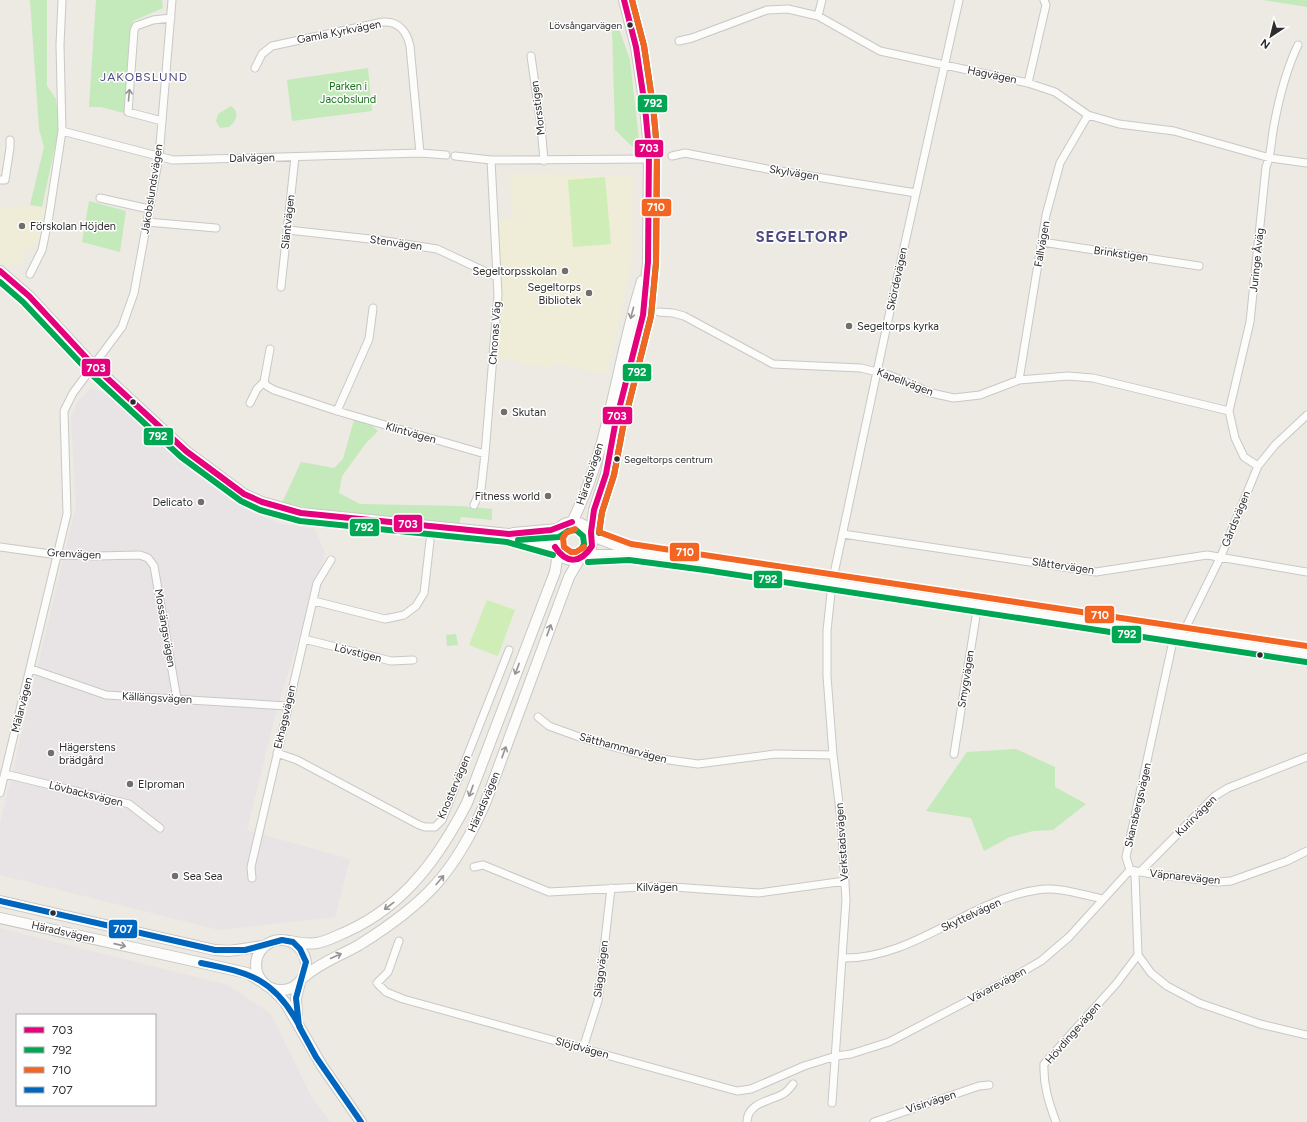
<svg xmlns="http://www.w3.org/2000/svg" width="1307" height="1122" viewBox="0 0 1307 1122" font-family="Figtree,sans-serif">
<rect width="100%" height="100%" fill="#eceae2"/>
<path fill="#e8e4e5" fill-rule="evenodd" d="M90,389L98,390L110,397L214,485L247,510L278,523L315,529L325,553L275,716L247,830L350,859L335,917L219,930L0,875V824L76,506L71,418L77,402Z
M0,928L228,985L271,1014L312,1098L330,1122H0ZM17,1015H155V1105H17Z"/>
<path fill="#efecd7" d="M510,173L633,176L631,266L607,375L558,364L547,367L523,365V361L497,359L501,296L496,220L513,218Z
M30,205L47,209L39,243L22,252L24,259L17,265H4L0,263V208Z"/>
<path fill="#c4e9ba" d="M30,0H47V86L56,99L59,128L42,207L30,205L44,147L39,129Z
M96,0H162L163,8L133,21L130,28L124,113L101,107H89Z
M1263,0H1307V7Z
M618,26L630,60L639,140L636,150L615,130L612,27Z
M368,68L372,111L292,121L287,80Z
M231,106C240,113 237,120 229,127L220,128L216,121L218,114Z
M89,201L126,211L120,252L82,242Z
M354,420L371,425L378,431L366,443L342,476L339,493L360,504L460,506L492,509V520L461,517L459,525L354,516L282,503L301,462L334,468L343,459Z
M456,634L458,645L447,646L446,635Z
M1016,749L1055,767V787L1086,804L1053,830L1033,831L1010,837L984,851L971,818L926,811L967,752Z"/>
<path fill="#ceedb7" d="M605,177L611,244L573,247L568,180Z
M487,600L515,610L498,656L469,645Z"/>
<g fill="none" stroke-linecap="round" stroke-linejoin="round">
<g stroke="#c9c8c7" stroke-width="9">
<path id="street" d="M818,16L822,0
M679,41L692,38L767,10L788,9L818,16L880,51L1028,83L1055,92L1088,115L1119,124L1174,131L1270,158L1307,163
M531,56L541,126L544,161
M255,68L262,54L272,46L383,22C399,21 407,32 410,46L420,153
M1028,83L1046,5L1044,0
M162,121L128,112L134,31L136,26L153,20L171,18
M62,131L173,160L420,153L446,155
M455,156L491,160
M672,156L685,153L767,169L916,193
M0,180H5L10,148V140
M100,198L149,209
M147,222L216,228
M288,230L379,240L437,249L497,277
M1042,242L1199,266
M30,274L42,250L49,216L62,131L60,45L62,0
M281,287L295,157
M659,312L673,313L684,316L773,364L861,368L889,375L931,393L954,398L980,395L1019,380L1068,376L1093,378L1229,411
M1019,380L1046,215L1060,163L1088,115
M264,382L267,386L274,390L337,411L485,454
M250,403L257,389L264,382L270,349
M337,411L369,339L373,308
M1307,415L1275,445L1258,466L1221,556L1186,627L1173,641L1126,857L1130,870L1135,875L1138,955L1151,973L1167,986L1199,1003L1260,1024L1307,1035
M1258,466L1244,457L1235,438L1229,411L1250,322L1266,167C1271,155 1271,144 1273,131C1278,102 1285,72 1298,45
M474,505L481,489L485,454L498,295L491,160L649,159
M843,534L1096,572L1207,555L1307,572
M593,538L627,551
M0,547L58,555L97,556L140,555L148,558L154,566L177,699
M588,554L629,552L706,562L815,580L1307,654
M314,601L385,619L404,615L416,606L424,593L430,541
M304,639L391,661L413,660
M31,669L106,695L287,706
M538,717L549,726L582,738L654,758L698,764L775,754L833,755
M277,753L297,760L419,825L425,827H435L442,820L509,650
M954,754L978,604
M5,774L129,804L160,828
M0,793L67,514L64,411L73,393L122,327L134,293L159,157L172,0
M474,867L483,865L549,892L659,886L758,893L845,881
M1140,872L1215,796L1228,788L1307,757
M252,878L251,867L317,583L331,560
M399,941L388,972L377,983L386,992L403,999L737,1091L751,1089L804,1066L836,1056L851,1054L889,1042L1008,980L1041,961L1069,937L1130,870L1152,874L1218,882L1231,881L1287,861L1307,851
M843,958C914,959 969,900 1037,890C1058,886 1082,895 1103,899
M583,1048L598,1001L611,888
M832,1103L846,900L841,819L833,755L827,676V631L832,583L891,306L959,0
M747,1122C747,1103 770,1101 783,1094C787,1092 790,1088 793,1084
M874,1122L979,1086L989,1085
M1056,1122C1049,1103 1043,1085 1044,1064L1116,984L1138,955"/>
</g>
<g stroke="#c9c8c7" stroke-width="12">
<path id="secondary" d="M0,271L29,296L94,366L186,451L244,494L262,502L301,513L509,534L555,547
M554 541a19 19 0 1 1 38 0a19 19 0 1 1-38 0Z
M572,522C610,447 617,360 642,281
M591,532L594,510L606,474L615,425L643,315L648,262L649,150L645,107L636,47L624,0
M513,533L558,529
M0,901L215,950L229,951L264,946
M0,918L247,973L264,983
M256 965a25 25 0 1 1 50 0a25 25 0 1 1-50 0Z
M290,941C318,947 323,942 348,931C405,905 439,857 467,803L555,572L558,554
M304,977C321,962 340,956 359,945C425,904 455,873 486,801L569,577L579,560
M271,988L285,1002L322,1066L361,1122
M297,1019L296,998L300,982"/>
</g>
<use href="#street" stroke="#fcfcfb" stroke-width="7"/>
<use href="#secondary" stroke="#fcfcfb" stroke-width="10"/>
<g stroke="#fff" stroke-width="9">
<path id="bus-1" d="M0,271L29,296L94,366L186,451L244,494L262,502L301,513L509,534L551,530L572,522
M555,547C567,565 581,563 592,546L591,532L594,510L606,474L615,425L643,315L648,262L649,150L645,107L636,47L624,0"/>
</g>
<g stroke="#fff" stroke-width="9">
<path id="bus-2" d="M0,282L23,302L89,372L181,457L241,501L260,510L300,521L507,542L553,555
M599,533L602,512L614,475L623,427L651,316L656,263L657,149L653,106L644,46L632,0
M518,540L559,537L568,531L576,530L583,536L584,544L582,548
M588,562L629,560L705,570L1306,662"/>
</g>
<g stroke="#fff" stroke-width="9">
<path id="bus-3" d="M632,0L644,46L653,106L657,149L656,263L651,316L623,427L614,475L602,512L599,532L631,544L1307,646
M575,529L566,533L563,538L564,547L571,552H576L584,547"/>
</g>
<g stroke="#fff" stroke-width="9">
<path id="bus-4" d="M0,901L215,950H245L282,940L293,942L300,949L306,962L296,998L299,1026L316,1057L361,1122
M201,963C251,973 275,979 300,1027"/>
</g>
<use href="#bus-1" stroke="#e5007d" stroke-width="6"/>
<use href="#bus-2" stroke="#00a651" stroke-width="6"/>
<use href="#bus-3" stroke="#f26522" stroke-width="6"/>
<use href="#bus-4" stroke="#0065bd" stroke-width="6"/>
</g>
<defs><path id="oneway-shaft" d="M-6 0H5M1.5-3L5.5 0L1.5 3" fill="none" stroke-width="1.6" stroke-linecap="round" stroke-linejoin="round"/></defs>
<g stroke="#949494">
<use href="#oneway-shaft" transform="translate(129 95) rotate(-85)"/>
<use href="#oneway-shaft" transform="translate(632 313) rotate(105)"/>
<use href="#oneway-shaft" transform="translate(549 630) rotate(-70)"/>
<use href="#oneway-shaft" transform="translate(517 669) rotate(111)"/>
<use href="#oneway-shaft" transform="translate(504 752) rotate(-70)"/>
<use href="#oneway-shaft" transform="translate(471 791) rotate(110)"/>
<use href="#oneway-shaft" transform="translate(440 880) rotate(-50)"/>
<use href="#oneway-shaft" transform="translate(389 906) rotate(143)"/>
<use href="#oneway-shaft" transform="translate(120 945) rotate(13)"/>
<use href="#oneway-shaft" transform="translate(336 956) rotate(-24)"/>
</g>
<g fill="#2d2d2d" stroke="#fff" stroke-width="1.5">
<circle cx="630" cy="25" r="3.5"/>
<circle cx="133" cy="402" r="3.5"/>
<circle cx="617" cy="459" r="3.5"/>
<circle cx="1260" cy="655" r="3.5"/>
<circle cx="53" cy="913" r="3.5"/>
</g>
<g fill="#706f6c" stroke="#fff" stroke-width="1.5">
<circle cx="22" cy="226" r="4"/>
<circle cx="565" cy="271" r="4"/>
<circle cx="589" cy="293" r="4"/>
<circle cx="849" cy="326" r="4"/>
<circle cx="504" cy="412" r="4"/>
<circle cx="548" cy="496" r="4"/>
<circle cx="201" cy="502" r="4"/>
<circle cx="51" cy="753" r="4"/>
<circle cx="130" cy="784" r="4"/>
<circle cx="175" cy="876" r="4"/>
</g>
<g text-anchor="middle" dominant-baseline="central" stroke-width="3" stroke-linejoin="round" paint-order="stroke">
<g font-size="10" fill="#2d2d2d" stroke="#fff" text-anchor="end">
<text x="622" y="25">Lövsångarvägen</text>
<text x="624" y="459" text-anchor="start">Segeltorps centrum</text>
</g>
<g font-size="11" fill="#2d2d2d" stroke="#fff">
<text transform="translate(339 32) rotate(-11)">Gamla Kyrkvägen</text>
<text transform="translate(992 75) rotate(12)">Hagvägen</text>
<text transform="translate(538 108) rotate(-97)">Morsstigen</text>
<text transform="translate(252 158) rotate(-1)">Dalvägen</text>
<text transform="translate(794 173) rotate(9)">Skylvägen</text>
<text transform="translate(152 189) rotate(-81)">Jakobslundsvägen</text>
<text transform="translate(288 222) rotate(-84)">Släntvägen</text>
<text transform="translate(396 243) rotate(8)">Stenvägen</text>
<text transform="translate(1042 244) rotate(-80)">Fallvägen</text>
<text transform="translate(1121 254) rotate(8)">Brinkstigen</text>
<text transform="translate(1257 260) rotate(-84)">Juringe Åväg</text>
<text transform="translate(897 279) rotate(-78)">Skördevägen</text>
<text transform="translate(495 333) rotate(-86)">Chronas Väg</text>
<text transform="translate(905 382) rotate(21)">Kapellvägen</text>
<text transform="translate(411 433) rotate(16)">Klintvägen</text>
<text transform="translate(590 474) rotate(-72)">Häradsvägen</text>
<text transform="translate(1236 519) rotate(-68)">Gårdsvägen</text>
<text transform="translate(74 554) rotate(3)">Grenvägen</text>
<text transform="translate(1063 566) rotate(8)">Slåttervägen</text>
<text transform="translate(165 628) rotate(80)">Mossängsvägen</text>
<text transform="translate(358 653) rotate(14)">Lövstigen</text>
<text transform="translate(966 679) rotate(-81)">Smygvägen</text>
<text transform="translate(157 698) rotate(3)">Källängsvägen</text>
<text transform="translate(22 705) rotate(-76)">Mälarvägen</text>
<text transform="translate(285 717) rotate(-77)">Ekhagsvägen</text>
<text transform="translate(623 748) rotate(15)">Sätthammarvägen</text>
<text transform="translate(454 787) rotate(-67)">Knostervägen</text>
<text transform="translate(86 794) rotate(14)">Lövbacksvägen</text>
<text transform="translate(484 802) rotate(-67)">Häradsvägen</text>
<text transform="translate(1138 805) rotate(-77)">Skansbergsvägen</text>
<text transform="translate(1196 816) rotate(-45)">Kurirvägen</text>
<text transform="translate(842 842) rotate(-94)">Verkstadsvägen</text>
<text transform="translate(1185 877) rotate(6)">Väpnarevägen</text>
<text x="657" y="887">Kilvägen</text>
<text transform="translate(971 915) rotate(-25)">Skyttelvägen</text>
<text transform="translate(63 932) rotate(13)">Häradsvägen</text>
<text transform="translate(601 969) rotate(-83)">Släggvägen</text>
<text transform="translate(997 985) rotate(-28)">Vävarevägen</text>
<text transform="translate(1073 1033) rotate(-49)">Hövdingevägen</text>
<text transform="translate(582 1048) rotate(15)">Slöjdvägen</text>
<text transform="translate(931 1102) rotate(-18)">Visirvägen</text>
</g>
<g font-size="11" fill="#167117" stroke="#fff">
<text x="348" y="86">Parken i<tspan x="348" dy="13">Jacobslund</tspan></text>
</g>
<g font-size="11" fill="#2d2d2d" stroke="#fff" text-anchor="start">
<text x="30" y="226">Förskolan Höjden</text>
<text x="557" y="271" text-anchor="end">Segeltorpsskolan</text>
<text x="581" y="287" text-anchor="end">Segeltorps<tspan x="581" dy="13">Bibliotek</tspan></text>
<text x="857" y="326">Segeltorps kyrka</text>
<text x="512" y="412">Skutan</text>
<text x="540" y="496" text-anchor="end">Fitness world</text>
<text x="193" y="502" text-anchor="end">Delicato</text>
<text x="59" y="747">Hägerstens<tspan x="59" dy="13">brädgård</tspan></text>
<text x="138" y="784">Elproman</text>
<text x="183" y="876">Sea Sea</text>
</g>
<g font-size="12" letter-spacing="1" fill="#4c4a82" stroke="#fff">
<text x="144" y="77">JAKOBSLUND</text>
</g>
<g font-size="15" font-weight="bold" letter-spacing="1" fill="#4c4a82" stroke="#fff">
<text x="802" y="237">SEGELTORP</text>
</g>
</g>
<g stroke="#fff" stroke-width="1.5">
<rect x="637" y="94" width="31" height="19" rx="4" fill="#00a651"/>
<rect x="634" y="139" width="30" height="19" rx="4" fill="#e5007d"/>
<rect x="641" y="198" width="31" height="19" rx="4" fill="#f26522"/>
<rect x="81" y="358" width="30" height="19" rx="4" fill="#e5007d"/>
<rect x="622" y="363" width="30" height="19" rx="4" fill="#00a651"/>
<rect x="602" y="406" width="31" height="19" rx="4" fill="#e5007d"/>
<rect x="143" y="427" width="31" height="19" rx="4" fill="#00a651"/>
<rect x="393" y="514" width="30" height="19" rx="4" fill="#e5007d"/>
<rect x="349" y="518" width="31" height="19" rx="4" fill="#00a651"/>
<rect x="669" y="542" width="31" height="20" rx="4" fill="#f26522"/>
<rect x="753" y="570" width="30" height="19" rx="4" fill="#00a651"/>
<rect x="1084" y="605" width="31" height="19" rx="4" fill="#f26522"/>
<rect x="1111" y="625" width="31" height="19" rx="4" fill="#00a651"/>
<rect x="108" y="919" width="30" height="20" rx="4" fill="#0065bd"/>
</g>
<g font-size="11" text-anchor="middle" font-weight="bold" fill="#fff">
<text x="653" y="107">792</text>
<text x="649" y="152">703</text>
<text x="656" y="211">710</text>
<text x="96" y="372">703</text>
<text x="637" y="376">792</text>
<text x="617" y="420">703</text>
<text x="158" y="440">792</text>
<text x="408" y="528">703</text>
<text x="364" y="531">792</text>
<text x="685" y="556">710</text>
<text x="768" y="583">792</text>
<text x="1100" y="619">710</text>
<text x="1127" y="638">792</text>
<text x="123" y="933">707</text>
</g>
<rect x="16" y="1014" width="140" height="92" fill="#ffffff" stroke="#ababab"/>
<rect x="24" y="1027" width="20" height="6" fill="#e5007d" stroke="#ababab"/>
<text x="52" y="1034" font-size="12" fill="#2d2d2d">703</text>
<rect x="24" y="1047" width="20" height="6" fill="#00a651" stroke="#ababab"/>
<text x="52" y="1054" font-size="12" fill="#2d2d2d">792</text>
<rect x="24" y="1067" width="20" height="6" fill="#f26522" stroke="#ababab"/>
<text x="52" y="1074" font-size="12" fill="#2d2d2d">710</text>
<rect x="24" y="1087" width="20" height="6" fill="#0065bd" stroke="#ababab"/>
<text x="52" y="1094" font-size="12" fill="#2d2d2d">707</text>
<g transform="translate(1271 36) rotate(215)" stroke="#ffffff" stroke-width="3" paint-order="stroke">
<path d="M0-3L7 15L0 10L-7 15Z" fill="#2d2d2d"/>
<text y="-6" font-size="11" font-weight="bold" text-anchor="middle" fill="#2d2d2d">N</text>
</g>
</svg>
